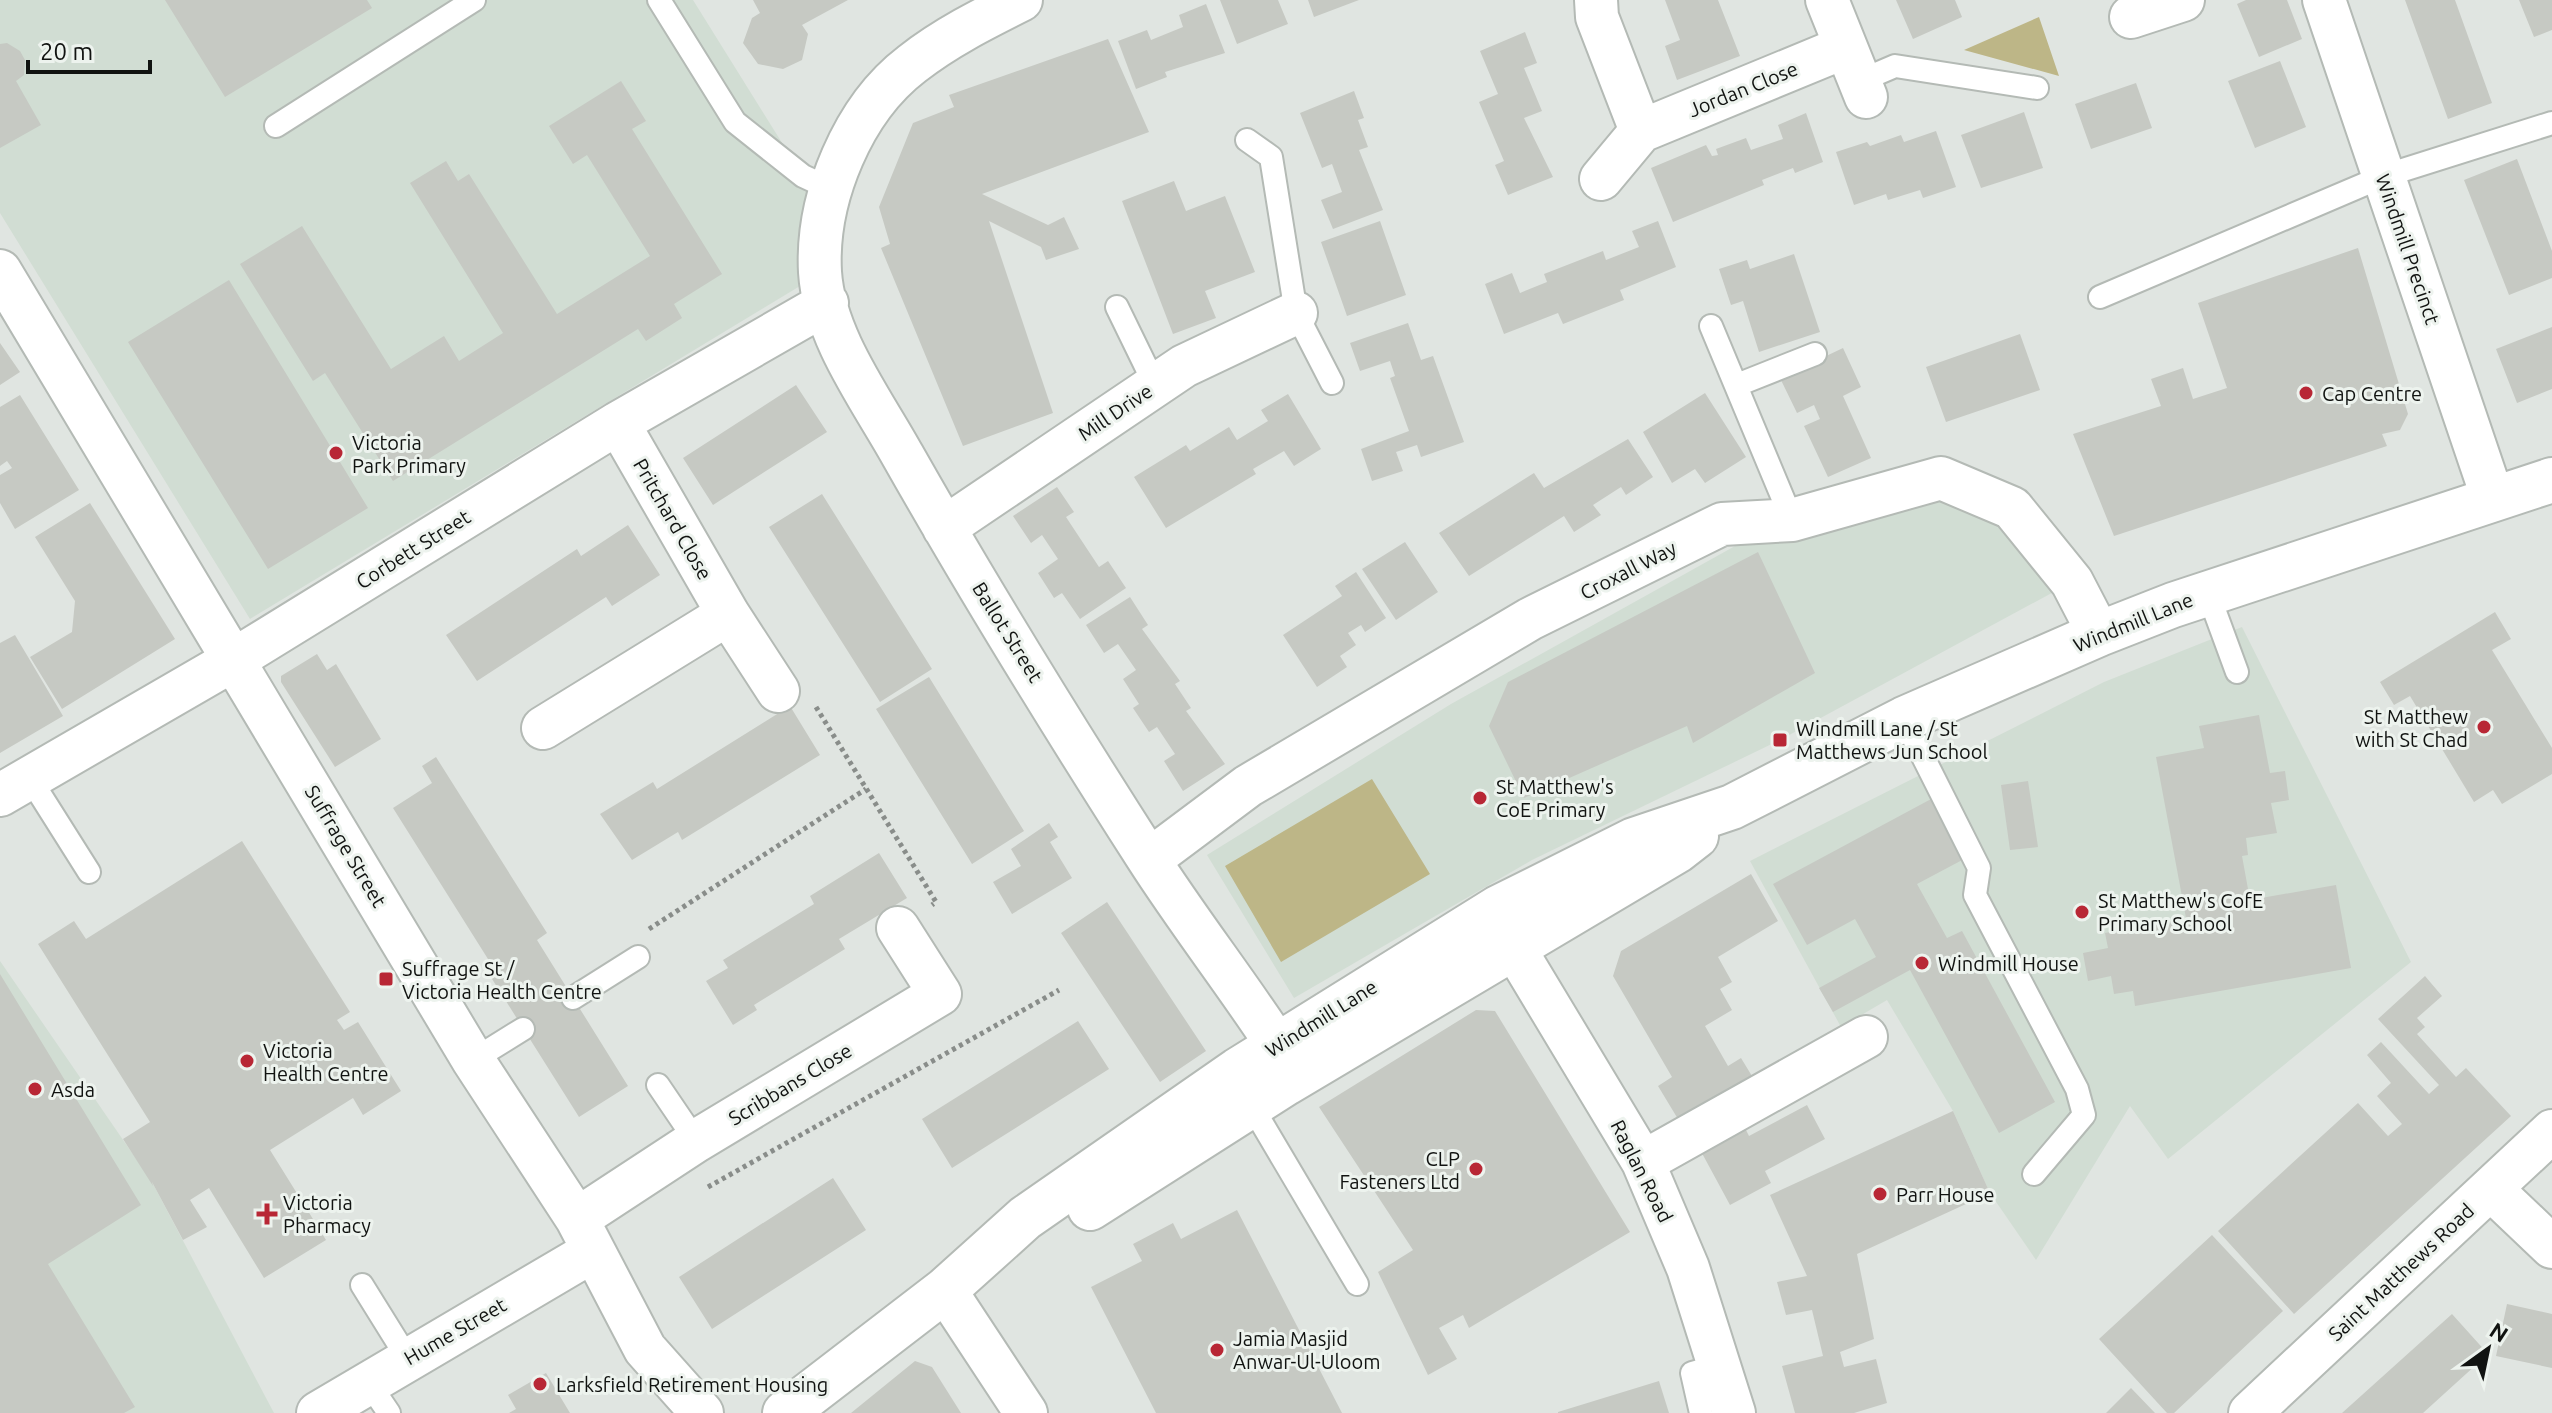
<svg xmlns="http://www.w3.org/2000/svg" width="2552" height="1413" viewBox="0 0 2552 1413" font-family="Ubuntu,sans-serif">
<rect width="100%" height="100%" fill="#e0e5e1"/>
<path fill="#d1ddd3" d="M0,0H693L812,191L800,286L250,619L0,213Z
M1944,486L2001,512L2072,582L1780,740L1532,860L1294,998L1207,855L1451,704L1753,536Z
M2242,627L2411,962L2168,1159L2130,1106L2036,1260L1990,1193L1953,1111L1887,1000L1841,1027L1750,861L2104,682Z
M0,961L152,1182L274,1413H0Z"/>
<path fill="#bdb687" d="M2039,17L2059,76L1964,50Z
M1372,779L1430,874L1281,962L1225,866Z"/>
<path fill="#c6c9c3" d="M165,0H367L372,8L225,97Z
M753,0H848L802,25L808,34L802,60L783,69L758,64L743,43L752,18L760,13Z
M1220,0H1278L1288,24L1237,44Z
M1308,0H1359L1314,17Z
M1665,0H1718L1740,56L1677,80L1665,46L1680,40Z
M1896,0H1955L1962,17L1913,39Z
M2246,0H2287L2302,39L2259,57L2237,4Z
M2405,0H2455L2492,103L2448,119Z
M2519,0H2552V30L2534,37Z
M1206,4L1225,53L1165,72L1167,77L1136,89L1118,41L1147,30L1151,40L1183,27L1179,15Z
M1525,32L1537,63L1524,68L1542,111L1524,118L1553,177L1508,195L1495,165L1504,161L1479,102L1498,94L1480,51Z
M1108,39L1149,132L982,194L1048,225L1064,217L1079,249L1046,260L1041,247L989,221L1053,413L963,446L881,248L890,244L879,207L913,123L954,107L949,95Z
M7,43L20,51L25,60L24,75L16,81L41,125L0,148V44Z
M2280,61L2306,127L2255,148L2228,81Z
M621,81L646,121L632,129L722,274L674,304L682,318L646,341L638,329L393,481L325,373L313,381L240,264L302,226L391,369L444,336L459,361L503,333L410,183L446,161L458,181L469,174L557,314L650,256L587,155L573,164L549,126Z
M2136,83L2152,128L2091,149L2075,104Z
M1354,91L1364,118L1358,120L1368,147L1359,150L1383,210L1333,229L1321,200L1342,192L1332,164L1322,168L1300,113Z
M2024,112L2043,168L1981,188L1961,135Z
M1806,113L1823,162L1795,173L1793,168L1762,180L1764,185L1673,222L1651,168L1706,145L1712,156L1718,155L1716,149L1746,138L1751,150L1783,139L1778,125Z
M1936,131L1956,187L1923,198L1920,190L1888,200L1886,194L1854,205L1836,152L1867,142L1870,146L1901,135L1904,142Z
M2517,159L2552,251V278L2509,295L2464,180Z
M1174,181L1186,211L1225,196L1255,272L1205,291L1216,318L1173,334L1122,201Z
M1380,221L1406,295L1347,316L1321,242Z
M1658,221L1676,267L1620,290L1624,300L1563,324L1558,313L1504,334L1485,284L1512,273L1520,293L1547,282L1544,274L1603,251L1606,260L1639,247L1632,231Z
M2358,248L2408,414L2400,430L2382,434L2387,446L2114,536L2073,434L2161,406L2151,379L2183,368L2193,399L2227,388L2198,303Z
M1794,254L1820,332L1759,352L1743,301L1731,305L1719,269L1747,260L1750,269Z
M229,280L368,508L268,569L128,342Z
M1408,323L1421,360L1433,356L1464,442L1421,457L1417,445L1396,452L1403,471L1372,481L1361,449L1409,431L1390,378L1395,376L1390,361L1360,371L1350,343Z
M2552,327V389L2517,403L2496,349Z
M2020,334L2040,390L1946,422L1926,367Z
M0,343L20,372L0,385Z
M1843,348L1861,387L1843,396L1871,458L1828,477L1804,426L1820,419L1814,405L1797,413L1780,378Z
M796,385L827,432L713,505L683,458Z
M1705,393L1746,457L1705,483L1695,469L1672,483L1643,432Z
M1288,394L1321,449L1294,466L1284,451L1253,469L1256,474L1166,528L1134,477L1186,445L1190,451L1229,427L1237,440L1268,421L1261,410Z
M20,395L79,490L15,529L0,503V475L12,468L7,461L0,466V407Z
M1628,439L1653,477L1626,495L1621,487L1593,505L1601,515L1574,532L1564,516L1469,576L1439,533L1534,473L1544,488Z
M1057,487L1074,512L1066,517L1099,567L1108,561L1126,588L1080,619L1062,593L1054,598L1038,573L1058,559L1042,535L1031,543L1013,516Z
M822,494L932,669L880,702L769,527Z
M90,503L175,639L62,709L30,657L72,632L75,601L35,537Z
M628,525L660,575L612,606L606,597L477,681L446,635L577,549L581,556Z
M1405,542L1438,592L1396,620L1362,569Z
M1758,552L1815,673L1693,743L1687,726L1524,798L1489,726L1508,682Z
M1356,572L1386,618L1365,632L1361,625L1348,633L1356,645L1340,656L1347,667L1317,687L1283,635L1342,596L1335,586Z
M1130,597L1148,625L1142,629L1180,681L1175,684L1191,708L1186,711L1225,764L1183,791L1164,761L1175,754L1157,727L1149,732L1133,708L1139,704L1123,679L1136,670L1118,644L1104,653L1086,625Z
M2495,612L2511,639L2492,650L2552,748V774L2502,804L2493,790L2474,802L2410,696L2394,705L2380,682Z
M15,635L63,716L0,753V643Z
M317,654L327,670L336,664L381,739L335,767L281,682V676Z
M929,677L1024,831L972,864L876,709Z
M790,706L820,755L682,840L678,832L632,860L600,814L653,782L657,789Z
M2259,715L2270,773L2285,771L2289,800L2271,803L2277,833L2246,838L2248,855L2242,856L2250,900L2336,885L2351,968L2135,1006L2133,991L2114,994L2111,976L2088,981L2083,953L2108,948L2105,933L2186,918L2156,757L2204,748L2199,726Z
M436,757L547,933L537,940L628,1086L579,1117L487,971L493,967L393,808L432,783L422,766Z
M2028,781L2038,847L2010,850L2001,785Z
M1933,798L1966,858L1917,884L1947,938L1962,931L2055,1102L1999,1133L1910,970L1833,1012L1819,988L1876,957L1855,919L1807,945L1773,884Z
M1049,823L1058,837L1050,842L1072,878L1012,914L993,882L1021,866L1011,849Z
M242,841L350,1012L337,1020L344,1030L358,1022L401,1091L363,1115L353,1098L270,1150L326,1240L264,1278L209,1188L190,1200L207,1227L183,1240L152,1182L153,1186L123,1139L150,1122L38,944L74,921L86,939Z
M879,853L907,898L839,939L845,949L754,1005L757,1010L733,1025L706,981L728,968L723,960L814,904L810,896Z
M1751,874L1778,921L1718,957L1732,982L1720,989L1732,1010L1705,1026L1728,1066L1741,1058L1755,1081L1681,1124L1658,1086L1672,1077L1613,976L1621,951Z
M1107,902L1206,1051L1160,1082L1061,933Z
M0,974L141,1205L48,1264L135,1407L124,1413H0Z
M2425,976L2442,996L2417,1018L2425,1027L2417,1034L2456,1077L2466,1068L2511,1116L2294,1314L2218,1231L2358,1103L2388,1136L2402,1124L2377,1096L2391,1083L2367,1055L2381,1042L2429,1094L2439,1085L2378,1019Z
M1476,1010L1495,1011L1630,1232L1469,1328L1463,1315L1439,1328L1457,1359L1428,1375L1378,1272L1413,1250L1319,1107Z
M1078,1021L1109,1069L952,1168L922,1119Z
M1807,1105L1825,1139L1765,1171L1771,1183L1730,1205L1697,1144L1741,1120L1749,1136Z
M1953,1111L1990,1193L1857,1254L1874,1339L1840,1352L1844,1367L1876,1359L1887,1403L1854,1413H1795L1782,1366L1823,1356L1812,1310L1786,1315L1777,1282L1807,1276L1770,1195Z
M833,1178L866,1230L712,1329L679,1277Z
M1237,1210L1342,1413H1156L1091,1287L1142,1261L1133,1244L1173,1223L1181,1239Z
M2212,1235L2283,1311L2174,1413H2167L2099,1339Z
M2507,1304L2552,1314V1368L2496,1356Z
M2452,1314L2488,1354L2423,1413H2342Z
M915,1361L932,1367L961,1413H851Z
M546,1373L570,1413H509L516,1409L508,1395Z
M1659,1381L1669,1413H1558V1412Z
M2131,1388L2155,1413H2106Z"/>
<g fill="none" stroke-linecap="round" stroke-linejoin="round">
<g stroke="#b4bab5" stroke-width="26">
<path id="service" d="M659,0L735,122L803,176L831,189
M1860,81L1895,66L2037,88
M276,126L474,0
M1247,140L1271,157L1296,313L1332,383
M2100,297L2384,176L2552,123
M1117,307L1155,385
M1711,326L1792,520
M1737,385L1815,354
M2208,593L2237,672
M1904,719L1979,868L1975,895L2077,1089L2084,1115L2034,1174
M29,777L89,872
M573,998L638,957
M473,1060L523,1029
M658,1085L696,1141
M1251,1105L1357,1284
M362,1285L408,1359
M368,1382L389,1413
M1701,1413L1692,1373L1720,1365"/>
</g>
<g stroke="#b4bab5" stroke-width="46">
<path id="minor" d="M1021,0C983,19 945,38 912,64C853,109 816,198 820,272C824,337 872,400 903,456C980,592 1063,726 1147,857C1188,921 1235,981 1277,1045L1290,1054L1307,1045
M1596,0L1597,17L1641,131
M1827,0L1866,97
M2324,0L2493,499
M2131,17L2183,0
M1601,179L1641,131L1845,47
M0,271L473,1060L577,1219L645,1349L702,1413
M618,423L728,614L778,691
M944,528L1184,366L1296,313
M543,728L728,614
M0,795L235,659L618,423L827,303
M1149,860L1248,786L1530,619L1722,524L1792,520L1941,478L2012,508L2072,582L2099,634
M1501,917L1513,946L1643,1162L1688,1268L1734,1413
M1643,1162L1866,1037
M2491,1189L2552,1247
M577,1219L696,1141L940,994L898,928
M945,1290L1026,1413
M318,1413L593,1251
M2250,1413L2552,1131"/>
</g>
<g stroke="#b4bab5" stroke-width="48">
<path id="secondary" d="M1090,1208L1286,1083L1678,850L1696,836
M785,1413L945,1290L1025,1218L1238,1070L1498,908L1634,840L1732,807L1904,719L2099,634L2173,605L2552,480"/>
</g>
<path stroke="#898d8a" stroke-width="5" stroke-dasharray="4 4" stroke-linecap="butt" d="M816,707L936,902L932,905
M649,929L866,789
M708,1187L1059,990"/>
<use href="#service" stroke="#fff" stroke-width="22"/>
<use href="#minor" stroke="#fff" stroke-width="42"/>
<use href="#secondary" stroke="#fff" stroke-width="44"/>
</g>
<g fill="#b82735" stroke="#edf3ee" stroke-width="3">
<circle cx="2306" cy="393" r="8"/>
<circle cx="336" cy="453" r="8"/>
<circle cx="2484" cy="727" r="8"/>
<rect x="1772" y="732" width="16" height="16" rx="4"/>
<circle cx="1480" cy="798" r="8"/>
<circle cx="2082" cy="912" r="8"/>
<circle cx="1922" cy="963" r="8"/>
<rect x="378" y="971" width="16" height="16" rx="4"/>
<circle cx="247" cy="1061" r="8"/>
<circle cx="35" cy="1089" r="8"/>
<circle cx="1476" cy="1169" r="8"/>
<circle cx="1880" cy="1194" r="8"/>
<path d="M263 1202h8v8h8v8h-8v8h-8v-8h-8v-8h8z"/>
<circle cx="1217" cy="1350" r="8"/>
<circle cx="540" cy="1384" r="8"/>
</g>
<g text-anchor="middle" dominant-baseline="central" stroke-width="6" stroke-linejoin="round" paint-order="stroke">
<g font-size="20" fill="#111311" stroke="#edf3ee">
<text transform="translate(1743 89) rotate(-22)">Jordan Close</text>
<text transform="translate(2408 249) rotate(71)">Windmill Precinct</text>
<text transform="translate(1115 412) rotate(-34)">Mill Drive</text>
<text transform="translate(673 519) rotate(60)">Pritchard Close</text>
<text transform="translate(413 549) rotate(-32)">Corbett Street</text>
<text transform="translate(1628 570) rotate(-27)">Croxall Way</text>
<text transform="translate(2133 622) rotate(-22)">Windmill Lane</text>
<text transform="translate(1008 632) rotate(58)">Ballot Street</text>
<text transform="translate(346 846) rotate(59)">Suffrage Street</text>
<text transform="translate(1321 1018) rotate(-32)">Windmill Lane</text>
<text transform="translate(790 1084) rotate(-31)">Scribbans Close</text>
<text transform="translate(1642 1171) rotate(63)">Raglan Road</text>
<text transform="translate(2401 1272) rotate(-43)">Saint Matthews Road</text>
<text transform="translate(455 1331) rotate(-30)">Hume Street</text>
</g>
<g font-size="20" fill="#111311" stroke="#edf3ee" text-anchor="start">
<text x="2322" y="393">Cap Centre</text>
<text x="352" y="442">Victoria<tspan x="352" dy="23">Park Primary</tspan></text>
<text x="2468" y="716" text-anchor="end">St Matthew<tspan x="2468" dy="23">with St Chad</tspan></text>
<text x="1796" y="728">Windmill Lane / St<tspan x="1796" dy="23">Matthews Jun School</tspan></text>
<text x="1496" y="786">St Matthew's<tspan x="1496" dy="23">CoE Primary</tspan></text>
<text x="2098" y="900">St Matthew's CofE<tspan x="2098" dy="23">Primary School</tspan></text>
<text x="1938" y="963">Windmill House</text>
<text x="402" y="968">Suffrage St /<tspan x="402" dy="23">Victoria Health Centre</tspan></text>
<text x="263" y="1050">Victoria<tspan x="263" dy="23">Health Centre</tspan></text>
<text x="51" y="1089">Asda</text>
<text x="1460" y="1158" text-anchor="end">CLP<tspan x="1460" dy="23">Fasteners Ltd</tspan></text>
<text x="1896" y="1194">Parr House</text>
<text x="283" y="1202">Victoria<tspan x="283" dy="23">Pharmacy</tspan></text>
<text x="1233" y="1338">Jamia Masjid<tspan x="1233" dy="23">Anwar-Ul-Uloom</tspan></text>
<text x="556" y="1384">Larksfield Retirement Housing</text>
</g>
</g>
<g transform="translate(2488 1349) rotate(33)" stroke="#edf3ee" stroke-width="6" paint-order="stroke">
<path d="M0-6L14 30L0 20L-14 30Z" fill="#111311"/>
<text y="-12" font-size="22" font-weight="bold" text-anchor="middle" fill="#111311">N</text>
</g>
<path d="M28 60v12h122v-12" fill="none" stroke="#111311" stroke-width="4"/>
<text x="40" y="60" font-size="24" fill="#111311" stroke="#edf3ee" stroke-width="6" paint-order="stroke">20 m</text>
</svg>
